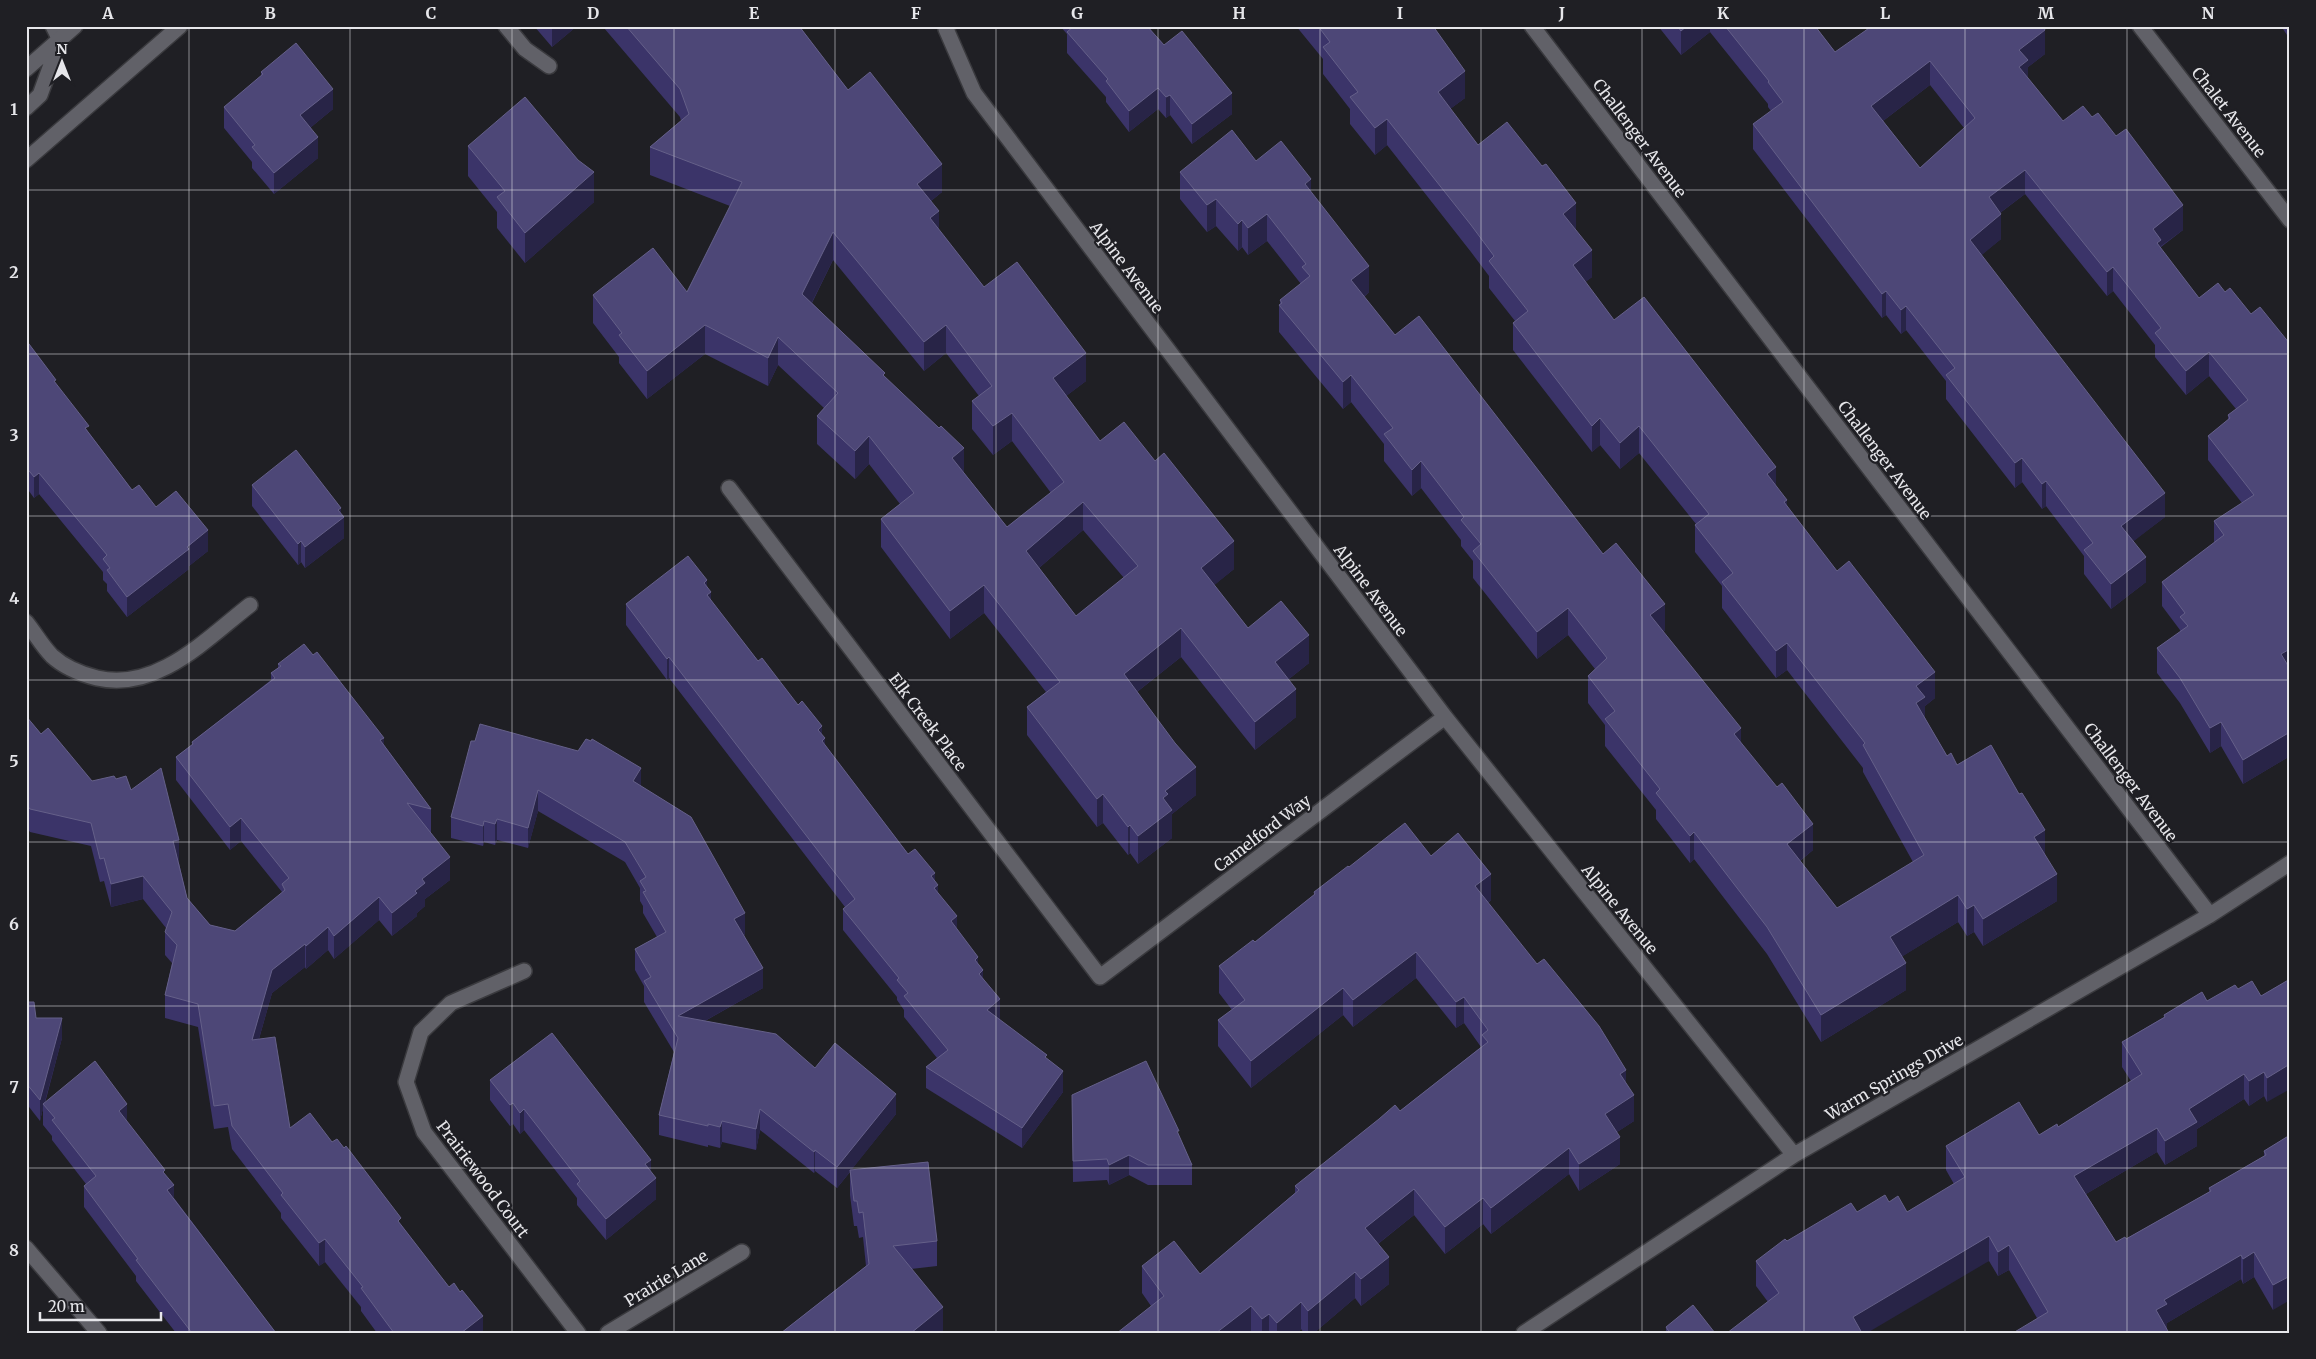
<svg xmlns="http://www.w3.org/2000/svg" width="2316" height="1359" viewBox="0 0 2316 1359" font-family="Merriweather,serif">
<rect width="100%" height="100%" fill="#1f1f24"/>
<g fill="none" stroke-linecap="round" stroke-linejoin="round">
<g stroke="#3a3a3e" stroke-width="18">
<path id="service" d="M53,26L60,40
M506,26L525,49L549,66"/>
</g>
<g stroke="#3a3a3e" stroke-width="18">
<path id="minor" d="M948,26L946,29L974,93L1445,717L1794,1155
M1532,26L2210,915
M2140,26L2290,220
M729,488L1100,977L1445,717
M26,622C35,633 42,646 52,656C64,667 81,674 97,678C157,692 206,639 250,605
M524,971L451,1003L421,1032L406,1082L424,1132L578,1333
M26,1248L99,1333
M608,1333L742,1252
M1524,1333L1794,1155L2210,915L2290,863"/>
</g>
<g stroke="#3a3a3e" stroke-width="18">
<path id="secondary" d="M26,69L75,26
M26,108L40,95L60,40
M26,160L180,26"/>
</g>
<use href="#service" stroke="#616168" stroke-width="15"/>
<use href="#minor" stroke="#616168" stroke-width="15"/>
<use href="#secondary" stroke="#616168" stroke-width="15"/>
</g>
<path fill="#3b3469" fill-rule="evenodd" d="M534,26H577L552,47Z
M604,26H799L848,90L942,192L931,201L939,230L984,287L1086,381L1066,396L1100,441L1234,569L1214,585L1248,628L1309,663L1289,679L1296,717L1255,750L1181,657L1137,692L1196,795L1172,814V838L1138,864L1130,853L1128,855L1103,823L1097,827L1027,735V707L1046,692L984,613L950,639L881,547V519L900,504L869,464L855,479L817,444V416L824,408L778,365L768,386L705,354L647,399L619,363V357L593,323V295L687,292L730,206L650,175V147L681,121L680,117L604,28ZM833,260L924,371L946,353L979,396L972,401V429L993,455L1012,441L1051,493L1007,527L964,473L885,377L812,303ZM1083,530L1124,578L1076,616L1039,568Z
M1060,26H1147L1164,45L1232,114L1192,144L1170,115L1166,118L1158,109L1129,132L1106,102V97L1067,53V34Z
M1296,26H1433L1465,98L1450,109L1478,145L1576,230L1592,277L1585,282L1614,320L1776,486L1787,507L1935,698L1925,706V718L1947,756L1957,765L2045,855L2057,901L1983,946L1974,932L1967,936L1958,922L1901,957L1906,990L1821,1042L1767,954L1694,859L1690,863L1656,819V810L1605,746V725L1588,703V676L1595,669L1568,635L1537,659L1473,578V561L1461,546V540L1421,488L1412,496L1384,461V444L1351,402L1343,409L1279,332V305L1280,304V300L1301,284L1267,241L1248,255L1242,247L1238,251L1216,226L1207,232L1180,199V172L1256,161L1311,192L1369,292L1364,297L1395,335L1603,554L1665,630L1663,632L1741,743L1813,850L1800,861L1837,908L1913,862L1863,772V768L1787,670L1776,678L1722,608V586L1695,552V525L1696,524L1639,453L1620,469L1600,445L1592,452L1513,350V323L1515,321L1489,288V276L1471,252L1387,145L1375,155L1350,124V109L1323,74V59Z
M1658,26H1815L1835,52L2045,54L2028,67V78L2063,121L2092,117L2183,230L2161,247V249L2199,298L2225,292L2251,314L2290,344V756L2243,784L2221,746L2210,753L2180,703L2157,673V648L2180,632V630L2162,606V582L2214,543V521L2242,503L2208,460V436L2228,420V415L2236,409L2209,376L2186,395L2155,357V345L2113,291L2107,296L2025,194L2000,213L2001,239L1981,255L2165,517L2133,541L2146,582L2111,609L2084,574V556L2046,506L2042,509L2022,482L2015,488L1946,399V381L1906,330L1901,334L1886,315L1882,318L1753,149V124L1771,111L1768,107V104L1710,32L1681,55ZM1930,85L1964,128L1920,168L1883,121Z
M2281,26H2290V55L2287,52V35Z
M261,72L333,109L310,128L318,158L274,194L252,168V162L224,128V107L261,76Z
M468,146L594,202L525,263L497,228V212L468,176Z
M26,340L89,433L132,490L156,507L208,551L189,566V569L127,617L107,591V584L103,580V572L39,494L34,498L26,487Z
M252,485L341,514L344,538L305,568L301,562L298,565L252,506Z
M707,586L711,601L758,661L822,735L825,745L908,854L935,881L938,893L957,929L978,964L983,978L1000,1020L1047,1059L1063,1092L1022,1148L926,1088V1067L937,1058L904,1017V1010L897,1000V997L843,930V909L845,907L669,678L667,680L626,625V604Z
M278,664L384,745L431,809V832H430L450,880L425,899V906L417,913V916L392,936L379,920L334,959L328,950L306,969L305,967L272,993L259,1039L290,1128L332,1142L401,1225L483,1333H377L361,1311V1307L325,1262L319,1266L281,1218V1213L232,1149L228,1127L214,1129L198,1027L165,1018V995L172,963L165,955V932L166,928L143,899L111,907L104,881L100,882L91,846L30,832L26,827V716L41,734L92,781L116,779L131,790L179,863L187,898L210,925L235,931L282,893V892L241,841L230,850L176,780V757L192,745V742L271,680V673L278,668Z
M578,751L641,786L745,934L744,935L763,988L705,1021L815,1068L896,1114L851,1170L937,1241V1266L911,1269L943,1332L942,1333H781L866,1266L863,1237L859,1238L857,1226H854L850,1195V1172L837,1188L815,1171L814,1173L760,1130L756,1150L722,1142L720,1148L708,1145V1147L659,1135V1115L674,1052L644,1002V986L635,970V949L657,937L643,913V906L640,901V888L625,862L538,811L528,848L497,840L495,845L484,842L483,846L451,838V817Z
M1431,856L1491,900L1488,903L1626,1083L1634,1121L1617,1132L1620,1164L1579,1191L1569,1174L1491,1234L1483,1224L1445,1254L1414,1215L1378,1244L1389,1284L1361,1306L1355,1298L1314,1333H1304L1301,1329L1297,1333H1251L1151,1306L1142,1293V1266L1200,1274L1295,1193V1186L1400,1111L1481,1047L1464,1023L1456,1028L1416,978L1353,1027L1343,1015L1251,1088L1218,1046V1020L1232,1010L1219,993V966L1255,942L1314,895V892L1349,867Z
M2290,979L2267,1102L2264,1096L2249,1106L2244,1099L2197,1129V1146L2165,1165L2157,1152L2086,1194L2116,1242L2126,1239L2209,1192V1188L2264,1156V1151L2290,1135L2273,1310L2254,1277L2243,1284L2241,1279L2167,1323V1329L2037,1318L2009,1270L1998,1276L1989,1261L1768,1302L1756,1286V1261L1787,1241L1857,1212L1889,1202L1907,1212L1954,1184L1946,1170V1146L2039,1135L2058,1127L2131,1081L2122,1067V1042L2164,1017V1015L2207,1001L2238,989L2261,996Z
M26,1002L36,1018L62,1038L45,1103L127,1122L165,1174L174,1198L276,1333H176L136,1281V1276L84,1207V1186L86,1184L52,1140V1136L43,1125V1108L40,1121L26,1103Z
M490,1080L651,1172L656,1199L606,1240L577,1205V1198L524,1130L520,1134L513,1124L510,1126L490,1100Z
M1072,1095L1179,1136L1192,1165V1185H1148L1129,1175L1109,1185L1107,1180L1073,1182Z
M1666,1327L1715,1333H1666Z"/>
<path fill="#282447" d="M552,26H577L552,47Z
M1687,26H1710V32L1681,55V31Z
M2045,30V54L2028,67V84L2019,91V50Z
M1930,61V85L1871,130V106Z
M1465,71V98L1438,118V92Z
M1158,88V109L1129,132V111Z
M333,89V109L300,136V115Z
M1232,93V114L1192,144V124Z
M1170,95V115L1166,118V97Z
M1387,119V145L1375,155V128Z
M318,137V158L274,194V173Z
M942,164V192L917,212V184Z
M2025,170V194L1989,221V197Z
M594,172V202L525,263V233Z
M1311,179V206L1305,184Z
M1216,199V226L1207,232V205Z
M1576,203V230L1563,214Z
M2183,205V230L2161,246V264L2153,229Z
M939,211V239L930,218Z
M1267,214V241L1248,255V228Z
M2001,214V239L1970,265V240Z
M1242,220V247L1238,251V224Z
M833,232V260L802,322V294Z
M1592,250V277L1573,292V265Z
M1369,266V292L1351,307V280Z
M2113,267V291L2107,296V272Z
M1886,291V315L1882,318V294Z
M1906,306V330L1901,334V310Z
M705,325V354L647,399V371Z
M946,325V353L924,371V342Z
M778,337V365L768,386V358Z
M2209,352V376L2186,395V371Z
M1086,353V381L1053,406V378Z
M1351,375V402L1343,409V382Z
M1012,413V441L993,455V426Z
M1600,418V445L1592,452V426Z
M1639,426V453L1620,469V443Z
M869,436V464L855,479V451Z
M964,448V476L952,458Z
M2022,458V482L2015,488V463Z
M1421,461V488L1412,496V470Z
M1776,467V494L1767,474Z
M39,473V494L34,498V477Z
M2046,481V506L2042,509V484Z
M2165,493V517L2121,551V526Z
M1787,500V527L1784,502Z
M1083,502V530L1026,579V551Z
M341,508V519L344,517V538L305,568V547Z
M208,530V551L189,566V569L127,617V597Z
M301,541V562L298,565V544Z
M1234,541V569L1201,596V568Z
M2146,557V582L2111,609V584Z
M707,580V595L711,592V613L707,616V601L704,603V583Z
M984,585V613L950,639V611Z
M1665,604V630L1650,642V615Z
M1568,608V635L1537,659V632Z
M1181,628V657L1124,702V674Z
M1309,635V663L1275,690V662Z
M1787,643V670L1776,678V651Z
M2290,649V674L2281,654Z
M669,657V678L667,680V659Z
M1935,672V698L1925,706V723L1916,730V686Z
M1296,689V717L1255,750V722Z
M2221,722V746L2210,753V728Z
M822,726V740L825,738V759L818,730Z
M1741,728V755L1734,734Z
M2290,732V756L2243,784V760Z
M384,738V761L380,740Z
M1196,767V795L1172,814V838L1138,864V836L1163,798L1165,791Z
M641,768V788L633,781Z
M538,790V811L528,848V828Z
M1103,794V823L1097,827V799Z
M241,818V841L230,850V827Z
M497,819V840L495,845V824Z
M484,821V842L483,846V826Z
M1813,824V850L1787,871V844Z
M1130,825V853L1128,855V827Z
M2045,830V857L2034,837Z
M1694,832V859L1690,863V836Z
M179,840V863L173,864V841Z
M450,857V880L425,899V906L417,913V916L392,936V913L415,891L422,879Z
M935,873V888L938,885V906L931,876Z
M1491,874V900L1475,913V886Z
M2057,874V901L1983,946V919Z
M143,876V899L111,907V884Z
M1958,895V922L1890,964V937Z
M379,897V920L334,959V936Z
M1974,905V932L1967,936V909Z
M745,913V934L734,940V919Z
M957,916V937L951,921Z
M328,927V950L306,969V946Z
M305,944V967L272,993L252,1063V1040L272,970Z
M1416,952V978L1353,1027V1000Z
M978,957V978L975,960Z
M1906,963V990L1821,1042V1015Z
M763,968V988L678,1036V1016Z
M983,970V991L979,974Z
M1343,988V1015L1251,1088V1061Z
M1464,997V1023L1456,1028V1002Z
M1000,999V1020L987,1010Z
M62,1018V1038L44,1105L43,1104V1108L40,1121V1100Z
M2290,1064V1089L2267,1102V1078Z
M1626,1070V1096L1620,1074Z
M1063,1071V1092L1022,1148V1128Z
M2264,1072V1096L2249,1106V1081Z
M2244,1074V1099L2197,1129V1146L2165,1165V1141L2189,1109Z
M896,1094V1114L837,1188V1167Z
M1634,1095V1121L1605,1140V1114Z
M513,1103V1124L510,1126V1105Z
M127,1104V1125L119,1111Z
M524,1109V1130L520,1134V1113Z
M760,1109V1130L756,1150V1129Z
M722,1121V1142L720,1148V1127Z
M2157,1128V1152L2074,1201V1176Z
M1620,1137V1164L1579,1191V1164Z
M1569,1148V1174L1491,1234V1208Z
M815,1150V1171L814,1173V1152Z
M1129,1155V1175L1109,1185V1165Z
M651,1160V1180L645,1164Z
M656,1178V1199L606,1240V1219Z
M174,1185V1206L167,1190Z
M1414,1189V1215L1365,1254V1228Z
M1483,1198V1224L1445,1254V1227Z
M1989,1236V1261L1867,1333H1853V1317Z
M325,1239V1262L319,1266V1243Z
M2009,1245V1270L1998,1276V1252Z
M2254,1252V1277L2243,1284V1259Z
M2241,1255V1279L2167,1323V1329L2156,1310L2164,1300Z
M1389,1257V1284L1361,1306V1279Z
M1355,1272V1298L1314,1333H1308V1311Z
M2290,1276V1300L2273,1310V1285Z
M1301,1302V1329L1297,1333H1277V1323Z
M1251,1306V1332L1216,1333Z
M943,1307V1332L942,1333H911Z
M1269,1314V1333H1262V1319Z
M483,1316V1333H461Z"/>
<path fill="#4d4777" stroke="#656089" fill-rule="evenodd" d="M626,26H799L848,90L870,72L942,164L917,184L939,211L930,218L984,287L1017,262L1086,353L1053,378L1100,441L1124,422L1155,461L1164,453L1234,541L1201,568L1248,628L1281,601L1309,635L1275,662L1296,689L1255,722L1181,628L1124,674L1175,743L1196,767L1165,791L1168,794L1163,798L1172,810L1138,836L1130,825L1128,827L1103,794L1097,799L1027,707L1060,682L984,585L950,611L881,519L914,493L869,436L855,451L817,416L838,393L778,337L768,358L705,325L647,371L619,335L622,333L593,295L653,248L687,292L742,182L650,147L689,114L680,89ZM833,232L924,342L946,325L992,386L972,401L993,426L1012,413L1064,482L1007,527L952,458L964,448L941,426L939,428L883,375L885,373L802,294ZM1083,502L1138,566L1076,616L1026,551Z
M1074,26H1147L1164,45L1182,31L1232,93L1192,124L1170,95L1166,97L1158,88L1129,111L1106,81L1108,79L1067,32Z
M1318,26H1433L1465,71L1438,92L1478,145L1507,122L1542,166L1546,164L1576,203L1563,214L1592,250L1573,265L1614,320L1644,297L1776,467L1767,474L1787,500L1784,502L1837,571L1849,561L1935,672L1916,686L1925,697L1916,703L1947,756L1951,753L1957,765L1991,745L2019,794L2022,793L2045,830L2034,837L2057,874L1983,919L1974,905L1967,909L1958,895L1890,937L1906,963L1821,1015L1767,927L1694,832L1690,836L1656,793L1660,789L1605,719L1615,711L1588,676L1607,658L1568,608L1537,632L1473,551L1481,544L1461,520L1464,517L1421,461L1412,470L1384,434L1393,428L1351,375L1343,382L1279,305L1282,303L1280,300L1310,276L1302,267L1306,264L1267,214L1248,228L1242,220L1238,224L1216,199L1207,205L1180,172L1232,130L1256,161L1281,141L1311,179L1305,184L1369,266L1351,280L1395,335L1419,316L1603,554L1616,543L1665,604L1650,615L1741,728L1734,734L1777,787L1782,783L1813,824L1787,844L1837,908L1924,855L1863,745L1865,743L1787,643L1776,651L1722,582L1733,573L1695,525L1709,514L1639,426L1620,443L1600,418L1592,426L1513,323L1528,311L1489,261L1494,256L1471,225L1387,119L1375,128L1350,97L1358,92L1323,47L1330,42Z
M1677,26H1687L1681,31Z
M1725,26H1815L1835,52L1872,26H2043L2045,30L2019,50L2028,60L2019,67L2063,121L2083,106L2092,117L2098,113L2116,136L2126,129L2183,205L2153,229L2161,240L2157,243L2199,298L2218,283L2225,292L2230,288L2251,314L2260,307L2290,344V649L2281,654L2290,669V732L2243,760L2221,722L2210,728L2180,678L2157,648L2188,626L2180,617L2185,613L2162,582L2224,535L2214,521L2254,495L2208,436L2230,418L2228,415L2248,400L2209,352L2186,371L2155,333L2161,328L2113,267L2107,272L2025,170L1989,197L2001,214L1970,240L2165,493L2121,526L2146,557L2111,584L2084,550L2093,543L2046,481L2042,484L2022,458L2015,463L1946,375L1955,368L1906,306L1901,310L1886,291L1882,294L1753,124L1783,102L1768,82L1769,81ZM1930,61L1975,118L1920,168L1871,106Z
M296,43L333,89L300,115L318,137L274,173L252,147L255,145L224,107L263,74L261,72Z
M525,97L578,160L594,172L525,233L497,197L505,191L468,146Z
M26,340L56,380L54,381L89,426L85,428L132,490L139,485L156,507L176,491L208,530L187,547L189,549L127,597L107,570L110,568L103,559L107,555L39,473L34,477L26,467Z
M296,450L341,508L338,510L344,517L305,547L301,541L298,544L252,485Z
M688,556L707,580L704,583L711,592L707,595L758,661L762,658L798,705L802,701L822,726L818,730L825,738L822,741L908,854L915,849L935,873L931,876L938,885L934,888L957,916L951,921L978,957L975,960L983,970L979,974L1000,999L987,1010L1047,1055L1045,1057L1063,1071L1022,1128L926,1067L948,1050L904,996L908,993L897,980L899,978L843,909L855,899L669,657L667,659L626,604Z
M304,644L313,655L317,652L384,738L380,740L431,809L407,803L450,857L422,879L425,883L415,891L417,893L392,913L379,897L334,936L328,927L306,946L305,944L272,970L252,1040L275,1037L290,1128L310,1113L332,1142L337,1139L344,1148L346,1146L401,1218L398,1221L449,1287L454,1283L460,1292L462,1290L483,1316L461,1333H394L361,1288L363,1287L325,1239L319,1243L281,1195L283,1193L232,1126L228,1104L214,1106L198,1004L165,995L177,945L165,932L172,912L143,876L111,884L104,858L100,859L91,823L30,809L26,804V716L41,734L48,728L92,781L114,776L116,779L126,776L131,790L161,768L179,840L173,841L187,898L210,925L235,931L285,890L282,884L289,878L241,818L230,827L176,757L193,744L192,742L275,678L271,673L281,666L278,664Z
M480,724L578,751L586,739L591,741L592,739L641,768L633,781L691,817L745,913L734,919L763,968L678,1016L776,1034L815,1068L835,1043L896,1094L837,1167L815,1150L814,1152L760,1109L756,1129L722,1121L720,1127L708,1124V1126L659,1115L678,1038L644,981L651,977L635,949L666,932L643,892L646,891L640,881L646,877L625,842L538,790L528,828L497,819L495,824L484,821L483,826L451,817L471,741H475Z
M1405,823L1431,856L1458,833L1491,874L1475,886L1537,964L1544,959L1599,1026L1626,1070L1620,1074L1634,1095L1605,1114L1620,1137L1579,1164L1569,1148L1491,1208L1483,1198L1445,1227L1414,1189L1365,1228L1389,1257L1361,1279L1355,1272L1308,1311L1301,1302L1277,1323L1269,1314L1262,1319L1251,1306L1216,1333H1117L1164,1296L1142,1266L1174,1241L1200,1274L1299,1190L1295,1186L1379,1119L1395,1105L1400,1111L1488,1042L1482,1035L1488,1030L1464,997L1456,1002L1416,952L1353,1000L1343,988L1251,1061L1218,1020L1245,1000L1219,966L1253,940L1255,942L1315,894L1314,892L1348,866L1349,867Z
M2290,979V1064L2267,1078L2264,1072L2249,1081L2244,1074L2189,1109L2197,1122L2165,1141L2157,1128L2074,1176L2116,1242L2125,1237L2126,1239L2211,1191L2209,1188L2266,1155L2264,1151L2290,1135V1276L2273,1285L2254,1252L2243,1259L2241,1255L2164,1300L2167,1304L2156,1310L2169,1333H2013L2048,1312L2009,1245L1998,1252L1989,1236L1853,1317L1862,1333H1727L1779,1293L1756,1261L1785,1239L1787,1241L1851,1203L1857,1212L1885,1195L1889,1202L1898,1196L1907,1212L1965,1177L1946,1146L2019,1102L2039,1135L2057,1124L2058,1127L2142,1074L2122,1042L2165,1017L2164,1015L2202,992L2207,1001L2235,985L2238,989L2252,981L2261,996Z
M26,1002H34L36,1018H62L40,1100L26,1083Z
M552,1033L651,1160L645,1164L656,1178L606,1219L577,1184L580,1181L524,1109L520,1113L513,1103L510,1105L490,1080Z
M95,1061L127,1104L119,1111L165,1170L163,1172L174,1185L167,1190L276,1333H192L136,1260L138,1259L84,1186L96,1176L52,1120L55,1118L43,1104Z
M1146,1061L1179,1131H1177L1192,1165H1148L1129,1155L1109,1165L1107,1159L1073,1161L1072,1095Z
M928,1162L937,1241L893,1246L943,1307L911,1333H781L869,1264L863,1212L859,1213L857,1201H854L850,1170Z
M1693,1305L1715,1333H1670L1666,1327Z"/>
<path fill="none" stroke="#e6e6ea" stroke-width="1" stroke-opacity="0.55" d="M189,26V1333M350,26V1333M512,26V1333M674,26V1333M835,26V1333M996,26V1333M1158,26V1333M1320,26V1333M1481,26V1333M1642,26V1333M1804,26V1333M1965,26V1333M2127,26V1333M26,190H2290M26,354H2290M26,516H2290M26,680H2290M26,842H2290M26,1006H2290M26,1168H2290"/>
<g text-anchor="middle" dominant-baseline="central" stroke-width="4.5" stroke-linejoin="round" paint-order="stroke">
<g font-size="16" fill="#e6e6ea" stroke="#1f1f24">
<text transform="translate(2229 112) rotate(52)">Chalet Avenue</text>
<text transform="translate(1640 138) rotate(53)">Challenger Avenue</text>
<text transform="translate(1127 267) rotate(53)">Alpine Avenue</text>
<text transform="translate(1885 460) rotate(53)">Challenger Avenue</text>
<text transform="translate(1371 590) rotate(53)">Alpine Avenue</text>
<text transform="translate(928 722) rotate(53)">Elk Creek Place</text>
<text transform="translate(2131 782) rotate(53)">Challenger Avenue</text>
<text transform="translate(1262 833) rotate(-37)">Camelford Way</text>
<text transform="translate(1620 909) rotate(51)">Alpine Avenue</text>
<text transform="translate(1894 1077) rotate(-30)">Warm Springs Drive</text>
<text transform="translate(483 1179) rotate(53)">Prairiewood Court</text>
<text transform="translate(666 1278) rotate(-31)">Prairie Lane</text>
</g>
</g>
<rect width="2316" height="1359" fill="none" stroke="#1f1f24" stroke-width="55"/>
<g transform="translate(62 62)" stroke="#1f1f24" stroke-width="4" paint-order="stroke">
<path d="M0-4L9 19L0 12L-9 19Z" fill="#e6e6ea"/>
<text y="-8" font-size="14" font-weight="bold" text-anchor="middle" fill="#e6e6ea">N</text>
</g>
<path d="M40 1312v8h121v-8" fill="none" stroke="#e6e6ea" stroke-width="2.5"/>
<text x="48" y="1312" font-size="15" fill="#e6e6ea" stroke="#1f1f24" stroke-width="4" paint-order="stroke">20 m</text>
<rect x="28" y="28" width="2260" height="1304" fill="none" stroke="#e6e6ea" stroke-width="2"/>
<g font-size="16" text-anchor="middle" font-weight="bold" fill="#e6e6ea">
<text x="108" y="19">A</text>
<text x="270" y="19">B</text>
<text x="431" y="19">C</text>
<text x="593" y="19">D</text>
<text x="754" y="19">E</text>
<text x="916" y="19">F</text>
<text x="1077" y="19">G</text>
<text x="1239" y="19">H</text>
<text x="1400" y="19">I</text>
<text x="1562" y="19">J</text>
<text x="1723" y="19">K</text>
<text x="1885" y="19">L</text>
<text x="2046" y="19">M</text>
<text x="2208" y="19">N</text>
<text x="14" y="115">1</text>
<text x="14" y="278">2</text>
<text x="14" y="441">3</text>
<text x="14" y="604">4</text>
<text x="14" y="767">5</text>
<text x="14" y="930">6</text>
<text x="14" y="1093">7</text>
<text x="14" y="1256">8</text>
</g>
</svg>
